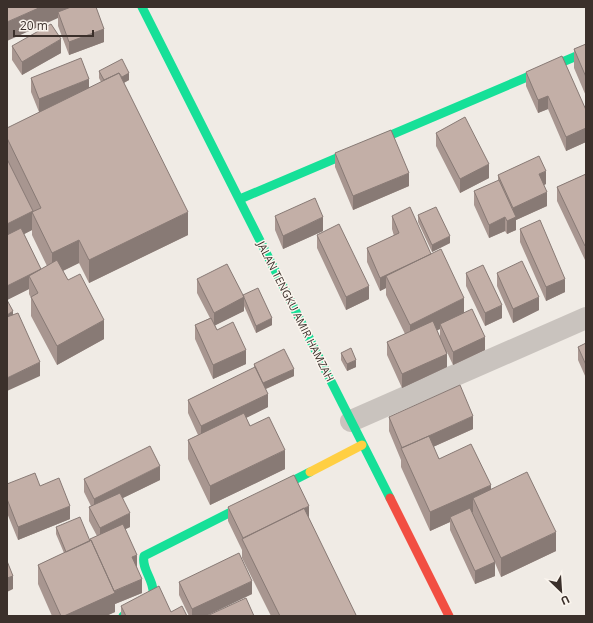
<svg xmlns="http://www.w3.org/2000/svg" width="593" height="623" viewBox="0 0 593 623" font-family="'Open Sans',sans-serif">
<rect width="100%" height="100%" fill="#f0ebe5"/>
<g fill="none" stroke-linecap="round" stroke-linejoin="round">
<path stroke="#c9c3be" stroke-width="22" d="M351,421L586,318"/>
<path stroke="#16e098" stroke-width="9" d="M142,7L390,498
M240,199L586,52
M123,616L144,604L153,595C155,581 141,569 144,556L310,472"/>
<path stroke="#ffcf43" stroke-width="9" d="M310,472L362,445"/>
<path stroke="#f24e42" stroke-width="9" d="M390,498L449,616"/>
</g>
<path fill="#a89690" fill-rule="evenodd" d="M7,7H96L104,42L69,55L58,26V18Z
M586,44V96L574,68V49Z
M12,46L61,53L22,75L12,60Z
M99,71L129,80L124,83L188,235L89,283L79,263L63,271L68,280L104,339L57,365L31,316V298L29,294V289L7,300V138L39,112L31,92V78L89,88L101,82L99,78ZM32,230V235L47,266L41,269L24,234Z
M526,72L586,110V142L566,151L548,109L538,113L526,86Z
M436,133L489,178L460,193L436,146Z
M335,153L409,186L353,210L335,167Z
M586,174L585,260L557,201V187Z
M498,175L546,184L544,185L547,206L516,220V230L507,234L505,231L489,238L474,205V191L498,181Z
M418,215L450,243L432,252L418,222Z
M275,216L323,231L283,249L275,230Z
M392,216L431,254L485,350L453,365L447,352V367L402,388L387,355V342L405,334L386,295V288L380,291L367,262V248L394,236L392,229ZM440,329V337L437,330Z
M520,229L565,292L546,301L520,242Z
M317,235L369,299L346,310L317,248Z
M466,273L502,318L485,326L466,286Z
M497,273L539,310L513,323L497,286Z
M197,279L243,295L272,325L256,333L244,306V311L215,325L217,330L246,364L213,379L195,339V325L210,318L197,293Z
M586,343V378L578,360V347Z
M341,353L356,367L347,371L341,360Z
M254,364L294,376L266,389L268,407L246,418L250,426L285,469L210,505L188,459V440L198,435L188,413V400L254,368Z
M389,417L473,429L433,447L439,459L491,489L556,551L501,577L495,563V576L475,584L450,530V522L430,531L401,467V460L389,431Z
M84,479L160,480L123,498L130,527L125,529L137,567L142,593L115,604V612L106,616H52L38,584V565L64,553L56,534V527L90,540L97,536L89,521V507L91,506L84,492Z
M7,484L40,486L70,519L18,540L7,513Z
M228,507L309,519L356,616H271L242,558V550L228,521Z
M179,582L252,594L206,616H189L179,595Z
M121,606L171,612L187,616H121Z"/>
<path fill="#887a75" d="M41,7H83L58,12V18L7,41V22Z
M104,29V42L69,55V42Z
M61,39V53L22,75V62Z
M129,73V80L106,92V85Z
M89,79V92L39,113V99Z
M548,96V109L538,113V100Z
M586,128V142L566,151V137Z
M489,164V178L460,193V179Z
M546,171V184L539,187V174Z
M409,173V186L353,210V196Z
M547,192V206L516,220V230L507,234V221L513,218V208Z
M33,211V214L32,212V230L7,243V224Z
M188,212V235L89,283V260Z
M323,217V231L283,249V236Z
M505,217V231L489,238V225Z
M450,236V243L432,252V245Z
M79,240V263L52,276V253Z
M585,246H586V259L585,260Z
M431,254L386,276V288L380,291V278Z
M41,269L29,276V289L7,300V286Z
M565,279V292L546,301V287Z
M369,286V299L346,310V297Z
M244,297V311L214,326V313Z
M539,297V310L513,323V309Z
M464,298V317L440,324V329L410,343V325Z
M502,305V318L485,326V313Z
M13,311V325L7,328V315Z
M272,318V325L256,333V326Z
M104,320V339L57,365V346Z
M485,337V350L453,365V352Z
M246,350V364L213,379V365Z
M447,354V367L402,388V374Z
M356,360V367L347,371V364Z
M40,362V376L7,391V378Z
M294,369V376L263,390V383Z
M268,394V407L201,440V426Z
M473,416V429L406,459L402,448Z
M285,450V469L210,505V486Z
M160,466V480L94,512V499Z
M491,485V504L473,498V512L452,521L450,517V522L430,531V512Z
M70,506V519L18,540V527Z
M309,506V520L243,539Z
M130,513V527L100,542V528Z
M556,532V551L501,577V558Z
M137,555V569L132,557Z
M495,562V576L475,584V571Z
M13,576V589L7,592V578Z
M142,579V593L115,604V612L106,616H64L113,592Z
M252,581V594L206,616H192V609Z"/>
<path fill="#c3afa7" stroke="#887a75" d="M7,7H41L7,22Z
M71,7H96L104,29L69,42L58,12Z
M51,24L61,39L22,62L12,46Z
M586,44V77L574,49Z
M562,56L586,110V128L566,137L548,96L538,100L526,72Z
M81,58L89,79L39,99L31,78Z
M122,59L129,73L122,77L119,73L104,80L99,71Z
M119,73L188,212L89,260L79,240L52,253L32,212L41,208L7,138V128Z
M465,117L489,164L460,179L436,133Z
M391,130L409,173L353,196L335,153Z
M539,156L546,171L539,174L547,192L513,208L498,175Z
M7,159L33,211L7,224Z
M586,174V246H585L557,187Z
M499,180L516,217L507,221L505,217L489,225L474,191Z
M315,198L323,217L283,236L275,216Z
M410,207L431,254L380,278L367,248L399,233L392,216Z
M436,207L450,236L432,245L418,215Z
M540,220L565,279L546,287L520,229Z
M339,224L369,286L346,297L317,235Z
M21,228L41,269L7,286V235Z
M441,249L464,298L410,325L386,276Z
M57,260L68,280L80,274L104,320L57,346L31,297L38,293L29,276Z
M522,261L539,297L513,309L497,273Z
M227,264L244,297L214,313L197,279Z
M483,265L502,305L485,313L466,273Z
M258,288L272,318L256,326L243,295Z
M7,300L13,311L7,315Z
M472,309L485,337L453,352L440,324Z
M18,313L40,362L7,378V317Z
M211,318L217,330L233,322L246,350L213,365L195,325Z
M433,321L447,354L402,374L387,342Z
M586,343V365L578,347Z
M351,348L356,360L347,364L341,353Z
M284,349L294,369L263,383L254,364Z
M255,367L268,394L201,426L188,400Z
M460,385L473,416L402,448L389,417Z
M244,413L250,426L269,417L285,450L210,486L188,440Z
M429,436L439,459L471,444L491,485L430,512L401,448Z
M150,446L160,466L94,499L84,479Z
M527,472L556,532L501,558L473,498Z
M35,473L40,486L59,478L70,506L18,527L7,499V484Z
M294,475L309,506L243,538L228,507Z
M120,493L130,513L100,528L89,507Z
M304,508L356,615L354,616H280L242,539Z
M470,508L495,562L475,571L450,517Z
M80,517L90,541L66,552L56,527Z
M123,524L137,555L132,557L142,579L114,591L91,540L90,541V539Z
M91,540L115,593L64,616H61L38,565Z
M239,553L252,581L192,609L179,582Z
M7,561L13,576L7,578Z
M159,586L171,612L182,606L187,616H126L121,606Z
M246,598L254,616H209V615Z"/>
<g text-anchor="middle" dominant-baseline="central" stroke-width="3" stroke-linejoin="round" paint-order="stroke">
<g font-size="11" fill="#3b302b" stroke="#fbf5ee">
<text transform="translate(296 311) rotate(63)">JALAN TENGKU AMIR HAMZAH</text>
</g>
</g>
<rect width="593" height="623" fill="none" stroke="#3b302b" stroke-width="16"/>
<g transform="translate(561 591) rotate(155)" stroke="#fbf5ee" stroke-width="3" paint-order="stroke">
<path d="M0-3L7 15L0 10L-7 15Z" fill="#3b302b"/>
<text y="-6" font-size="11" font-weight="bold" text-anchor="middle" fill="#3b302b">U</text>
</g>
<path d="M14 30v6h79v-6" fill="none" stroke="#3b302b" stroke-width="2"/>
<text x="20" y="30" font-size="12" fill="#3b302b" stroke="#fbf5ee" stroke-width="3" paint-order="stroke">20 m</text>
</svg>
